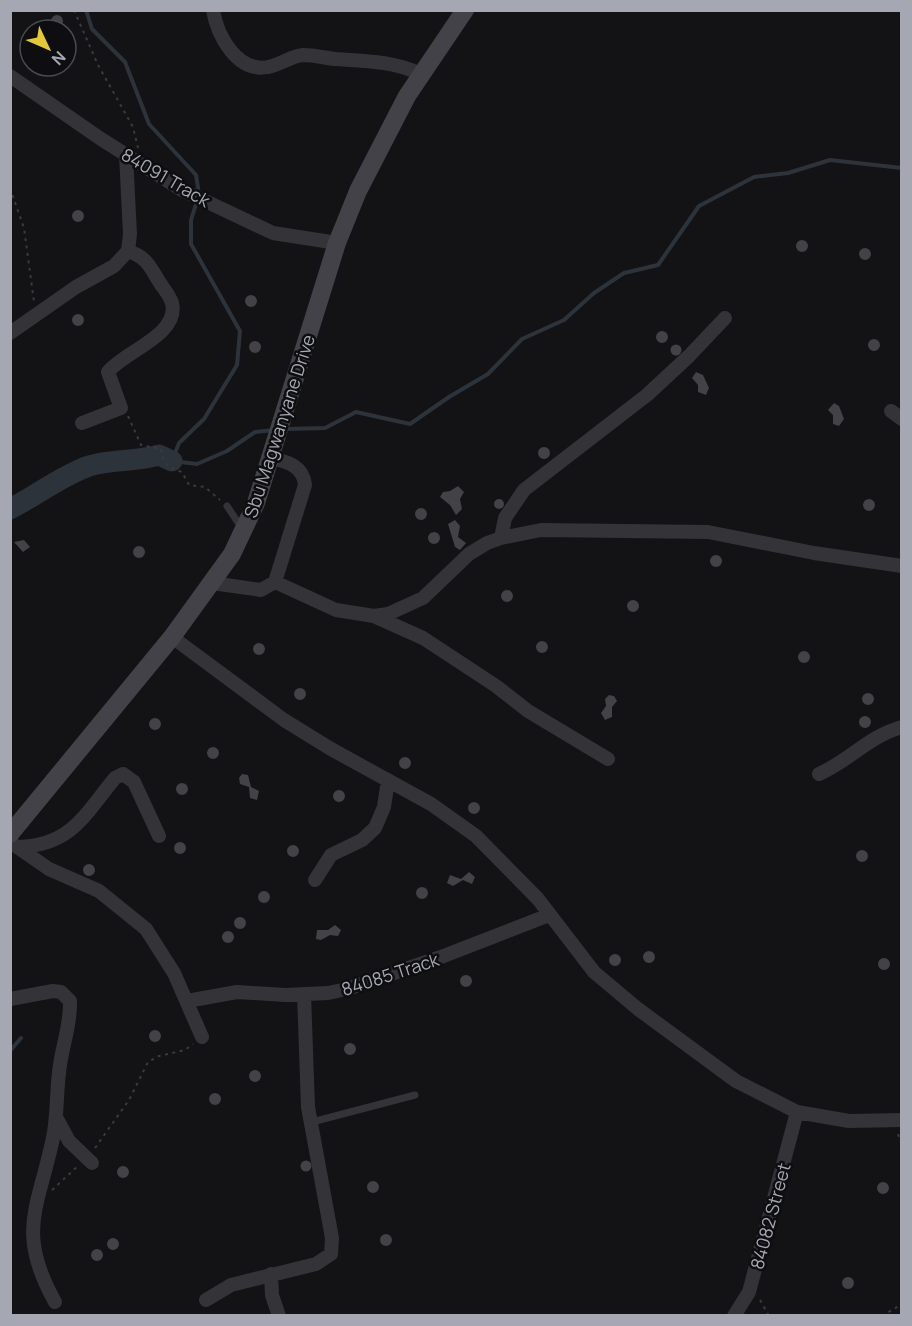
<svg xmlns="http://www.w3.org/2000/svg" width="912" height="1326" viewBox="0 0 912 1326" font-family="Manrope,sans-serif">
<rect width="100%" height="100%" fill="#131214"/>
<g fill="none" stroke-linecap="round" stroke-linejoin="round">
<path stroke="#2d333b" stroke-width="4" d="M86,10L92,29L125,62L149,124L196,175L199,194
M197,201L191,220V244L240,331L237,365L204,419L179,443L172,461L197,464L227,451L255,432L274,430
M285,429L325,428L356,412L410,424L449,397L488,374L522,339L564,320L594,293L624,273L658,265L699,206L754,177L788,173L830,160L902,168
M10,1051L21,1038"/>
<path stroke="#2d333b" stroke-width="21" d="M10,509C37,495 61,476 89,466C111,459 136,462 159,455L172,461"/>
</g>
<path fill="#424247" d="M51 21a6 6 0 1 1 12 0a6 6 0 1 1-12 0Z
M72 216a6 6 0 1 1 12 0a6 6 0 1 1-12 0Z
M796 246a6 6 0 1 1 12 0a6 6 0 1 1-12 0Z
M859 254a6 6 0 1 1 12 0a6 6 0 1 1-12 0Z
M245 301a6 6 0 1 1 12 0a6 6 0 1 1-12 0Z
M72 320a6 6 0 1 1 12 0a6 6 0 1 1-12 0Z
M656 337a6 6 0 1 1 12 0a6 6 0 1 1-12 0Z
M868 345a6 6 0 1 1 12 0a6 6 0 1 1-12 0Z
M249 347a6 6 0 1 1 12 0a6 6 0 1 1-12 0Z
M670.5 350a5.5 5.5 0 1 1 11 0a5.5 5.5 0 1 1-11 0Z
M696,372L703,375L709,388L706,395L698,392V385L692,378Z
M834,403L839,406L844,419L839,426L833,424V415L828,410Z
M538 453a6 6 0 1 1 12 0a6 6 0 1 1-12 0Z
M458,486L464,492L460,499L462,509L456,515L450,505L440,497L443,492L450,491Z
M494 504a5 5 0 1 1 10 0a5 5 0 1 1-10 0Z
M863 505a6 6 0 1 1 12 0a6 6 0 1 1-12 0Z
M415 514a6 6 0 1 1 12 0a6 6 0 1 1-12 0Z
M455,520L460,526L458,537L466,543L460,550L455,547L448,524Z
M428 538a6 6 0 1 1 12 0a6 6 0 1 1-12 0Z
M24,540L30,547L23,552L14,542Z
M133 552a6 6 0 1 1 12 0a6 6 0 1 1-12 0Z
M710 561a6 6 0 1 1 12 0a6 6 0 1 1-12 0Z
M501 596a6 6 0 1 1 12 0a6 6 0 1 1-12 0Z
M627 606a6 6 0 1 1 12 0a6 6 0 1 1-12 0Z
M536 647a6 6 0 1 1 12 0a6 6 0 1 1-12 0Z
M253 649a6 6 0 1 1 12 0a6 6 0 1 1-12 0Z
M798 657a6 6 0 1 1 12 0a6 6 0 1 1-12 0Z
M294 694a6 6 0 1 1 12 0a6 6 0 1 1-12 0Z
M862 699a6 6 0 1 1 12 0a6 6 0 1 1-12 0Z
M609,695L614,696L617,701L612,707V717L605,720L601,713L606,706L605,699Z
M859 722a6 6 0 1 1 12 0a6 6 0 1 1-12 0Z
M149 724a6 6 0 1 1 12 0a6 6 0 1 1-12 0Z
M207 753a6 6 0 1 1 12 0a6 6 0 1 1-12 0Z
M399 763a6 6 0 1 1 12 0a6 6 0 1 1-12 0Z
M242,774L248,775L251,787L259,791L257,800L250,798L249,787L240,784L239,778Z
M176 789a6 6 0 1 1 12 0a6 6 0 1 1-12 0Z
M333 796a6 6 0 1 1 12 0a6 6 0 1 1-12 0Z
M468 808a6 6 0 1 1 12 0a6 6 0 1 1-12 0Z
M174 848a6 6 0 1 1 12 0a6 6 0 1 1-12 0Z
M287 851a6 6 0 1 1 12 0a6 6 0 1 1-12 0Z
M856 856a6 6 0 1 1 12 0a6 6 0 1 1-12 0Z
M83 870a6 6 0 1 1 12 0a6 6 0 1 1-12 0Z
M469,872L475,877L472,884L463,880L453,886L447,883L450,875L461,879Z
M416 893a6 6 0 1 1 12 0a6 6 0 1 1-12 0Z
M258 897a6 6 0 1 1 12 0a6 6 0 1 1-12 0Z
M234 923a6 6 0 1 1 12 0a6 6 0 1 1-12 0Z
M335,925L341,930L338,936L330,935L321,940L316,939L317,930H328Z
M222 937a6 6 0 1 1 12 0a6 6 0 1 1-12 0Z
M643 957a6 6 0 1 1 12 0a6 6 0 1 1-12 0Z
M609 960a6 6 0 1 1 12 0a6 6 0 1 1-12 0Z
M878 964a6 6 0 1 1 12 0a6 6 0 1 1-12 0Z
M460 981a6 6 0 1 1 12 0a6 6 0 1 1-12 0Z
M149 1036a6 6 0 1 1 12 0a6 6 0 1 1-12 0Z
M344 1049a6 6 0 1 1 12 0a6 6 0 1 1-12 0Z
M249 1076a6 6 0 1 1 12 0a6 6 0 1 1-12 0Z
M209 1099a6 6 0 1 1 12 0a6 6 0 1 1-12 0Z
M300.5 1166a5.5 5.5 0 1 1 11 0a5.5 5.5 0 1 1-11 0Z
M117 1172a6 6 0 1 1 12 0a6 6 0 1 1-12 0Z
M367 1187a6 6 0 1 1 12 0a6 6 0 1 1-12 0Z
M877 1188a6 6 0 1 1 12 0a6 6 0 1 1-12 0Z
M380 1240a6 6 0 1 1 12 0a6 6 0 1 1-12 0Z
M107 1244a6 6 0 1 1 12 0a6 6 0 1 1-12 0Z
M91 1255a6 6 0 1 1 12 0a6 6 0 1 1-12 0Z
M842 1283a6 6 0 1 1 12 0a6 6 0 1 1-12 0Z"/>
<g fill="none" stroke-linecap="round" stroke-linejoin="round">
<path stroke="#3a3a3f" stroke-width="2" stroke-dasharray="3 4.5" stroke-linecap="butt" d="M74,10L98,65L133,127L138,148
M10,188L24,228L34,302
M128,416L141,445L161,449C163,464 167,467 182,472L189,485L205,487L220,500
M898,1134L902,1145
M95,1148L129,1100L148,1062L159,1056L185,1050L193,1044
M52,1190L79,1165
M760,1300L769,1316
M882,1316L902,1304"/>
<path stroke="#343438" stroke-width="7" d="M227,506L241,527
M312,1122L415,1095"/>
<path stroke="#343438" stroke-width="14" d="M213,10C217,35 237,73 268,67C281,65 290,56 303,55C314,55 325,58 335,59C366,61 393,61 421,74
M10,76L101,139L182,190L273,233L337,243
M10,333L76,287L114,266L128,251L130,234L126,155
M891,411L902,419
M82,423L121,408L108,372C123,352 180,335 172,303C170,296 164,289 160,283C150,267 147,257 128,251
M272,458C288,462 303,466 305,485L275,582
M501,538L505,518L524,490L647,395L689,356L725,318
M212,583L261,590L275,582L336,610L374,616L388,614L423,598L469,554L487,543L501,538L541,530L708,532L814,553L902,566
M374,616L423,638L496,686L528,711L608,759
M172,637L284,720L331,749L431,804L476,836L538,899L594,972L638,1009L736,1081L797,1112L849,1121L902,1120
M819,774C849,761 869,736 902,727
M10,842L49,869L99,891L146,929L174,973L202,1037
M19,847C72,845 85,814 115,778L123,774L134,782L159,836
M315,880L331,855L362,840L375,828L384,807L388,780
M10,999L53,991L61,992L70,1001C71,1023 63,1043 60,1065C56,1089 58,1114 53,1138C38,1209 16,1232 55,1302
M187,1001L237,992L285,995L328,993L347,989L441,957L549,915
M56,1117L69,1141L92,1163
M271,1274L272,1295L279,1316
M206,1300L231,1285L316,1264L331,1254L332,1238L308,1107L304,994
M734,1316L749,1292L797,1112"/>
<path stroke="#424248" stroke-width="18" d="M10,834L172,637L232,554L256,503L337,243L358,191L407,96L465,10"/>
</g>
<g text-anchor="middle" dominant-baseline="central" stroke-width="5" stroke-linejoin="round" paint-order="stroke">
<g font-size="18" fill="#a5a7b3" stroke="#0e0d0f">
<text transform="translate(166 177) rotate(30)">84091 Track</text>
<text transform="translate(279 426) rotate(-72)">Sbu Magwanyane Drive</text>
<text transform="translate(390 974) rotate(-18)">84085 Track</text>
<text transform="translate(770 1216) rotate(-75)">84082 Street</text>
</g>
</g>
<rect width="912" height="1326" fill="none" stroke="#a5a7b3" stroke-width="24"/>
<g transform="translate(48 48) rotate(134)"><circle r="28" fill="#0e0d0f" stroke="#4a4b51" stroke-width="1.5"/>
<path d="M0-4.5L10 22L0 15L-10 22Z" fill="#e3c83b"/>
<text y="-9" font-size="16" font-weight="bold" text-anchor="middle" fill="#a5a7b3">N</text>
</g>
</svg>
